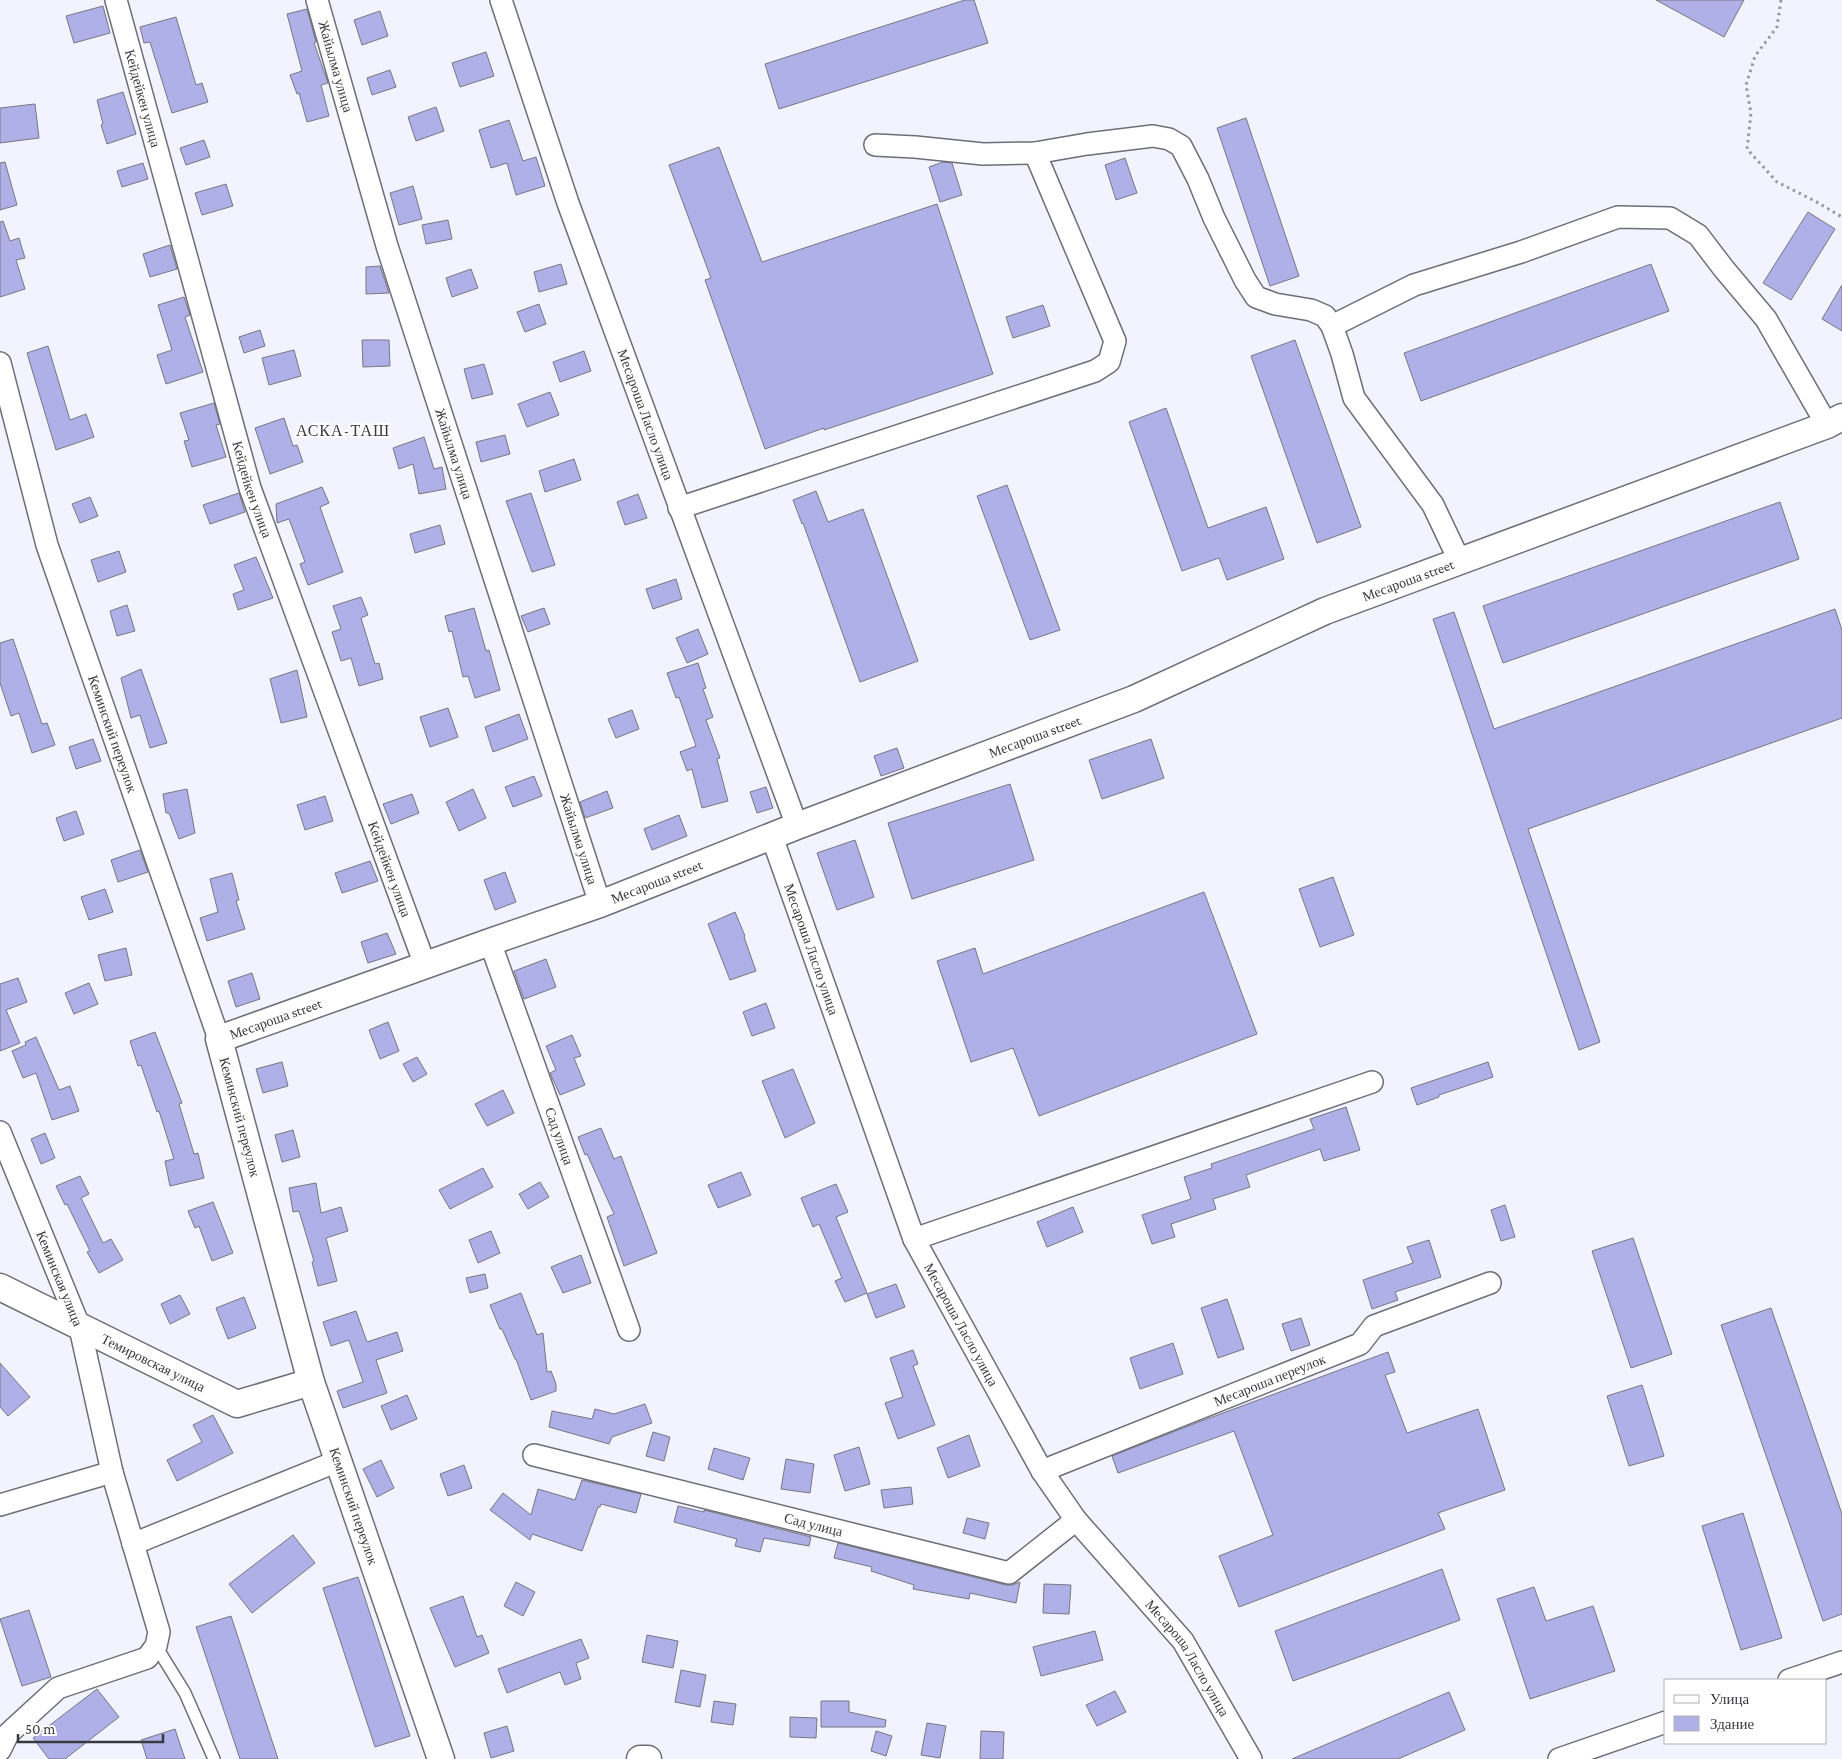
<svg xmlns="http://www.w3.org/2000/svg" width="1842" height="1759" viewBox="0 0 1842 1759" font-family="'Crimson Pro',serif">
<rect width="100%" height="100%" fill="#f3f3ff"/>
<path fill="#afb0e8" stroke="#777781" d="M965,0H974L988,43L779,109L765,64Z
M1656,0H1744L1724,37Z
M103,6L110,33L74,43L66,16Z
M307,9L316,42L314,43L328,83L321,85L329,116L307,122L299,93L297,94L290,75L302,71L287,14Z
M380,11L388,36L362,45L354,20Z
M176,17L196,85L202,83L208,102L172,113L150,42L144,43L140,27Z
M486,52L494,76L460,87L452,63Z
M390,70L396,87L372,95L367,78Z
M123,92L136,134L107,144L101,125L103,124L97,100Z
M35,104L39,138L0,143V108Z
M436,107L444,131L416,141L408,117Z
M1246,118L1299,276L1270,286L1217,128Z
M509,120L523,161L536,157L545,186L516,195L507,163L491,168L479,130Z
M204,140L210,157L186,165L180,148Z
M719,147L762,262L937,204L993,374L824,430V428L765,449L705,280L711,278L669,165Z
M1125,158L1137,193L1116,200L1105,165Z
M5,162L17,205L0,210V163Z
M943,162L952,163L962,195L940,202L929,167Z
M143,163L148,179L122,187L117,171Z
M226,184L233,206L202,215L195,193Z
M413,186L422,219L399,225L390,193Z
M1808,212L1835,229L1791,300L1763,283Z
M448,220L452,239L426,244L422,225Z
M3,221L10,241L19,238L25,258L16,260L25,289L0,297V222Z
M170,245L177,269L150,277L143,254Z
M561,264L567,284L539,292L534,272Z
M1651,264L1669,311L1421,401L1404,353Z
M380,266L389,293L366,294V267Z
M471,269L478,288L452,297L446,278Z
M1842,285V331L1822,319Z
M184,297L190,315L185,317L203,372L166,384L157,355L172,350L158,305Z
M539,304L546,324L525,332L517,312Z
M1043,305L1050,326L1013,338L1006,317Z
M260,330L265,346L244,353L239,337Z
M362,340H389L390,366L363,367Z
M1295,340L1361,527L1317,543L1251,356Z
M48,346L70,420L86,414L94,437L56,450L27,353Z
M294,350L301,376L269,385L262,358Z
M584,351L591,371L560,382L553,362Z
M484,364L493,394L472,399L464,369Z
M550,392L559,415L527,427L518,404Z
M214,403L220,424L216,425L226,457L192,467L184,441L189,440L180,413Z
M1166,408L1208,528L1266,507L1284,559L1227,580L1219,558L1182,571L1129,422Z
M284,418L293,446L297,445L303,462L270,474L255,428Z
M505,435L510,454L481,462L476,442Z
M424,437L434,469L442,467L446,489L419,494L413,464L399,469L393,448Z
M574,459L581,480L545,492L539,471Z
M1007,485L1060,630L1030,640L977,496Z
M322,487L329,503L320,507L343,572L308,585L300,564L305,562L289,519L277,523L276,504Z
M816,491L828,522L863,509L918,661L860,682L803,523L802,524L793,500Z
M239,493L245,512L210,524L203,505Z
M531,493L555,565L532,572L506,501Z
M638,494L647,518L625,525L617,502Z
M90,497L98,516L80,523L72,504Z
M1780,502L1799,559L1503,663L1483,606Z
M440,525L445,544L415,553L410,534Z
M119,551L126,572L98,582L91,560Z
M256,557L273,598L238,610L233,594L244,590L234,565Z
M676,579L682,599L653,609L646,589Z
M361,597L368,615L361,618L375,664L379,663L383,679L359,686L351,658L341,661L332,632L341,629L333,606Z
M127,605L135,631L117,636L110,611Z
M474,608L486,651L489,650L500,690L475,698L468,676L463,677L452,631L449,632L445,616Z
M544,608L550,624L528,632L521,616Z
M1835,609L1842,630V718L1528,829L1600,1042L1579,1050L1433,619L1454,612L1494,729Z
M698,629L708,654L687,663L676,638Z
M13,639L42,724L47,723L55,745L32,753L19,713L11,716L0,683V643Z
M698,663L706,688L703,689L713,717L706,720L720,758L717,759L728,801L702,808L692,769L687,771L680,752L696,746L679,697L676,698L667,673Z
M141,669L167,743L150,748L140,715L131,718L121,678Z
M297,670L307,717L281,723L270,679Z
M448,708L458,737L430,747L420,717Z
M632,710L639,729L616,738L608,719Z
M519,714L528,739L493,752L485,727Z
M93,739L101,761L76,769L69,747Z
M1151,739L1164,778L1102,799L1089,760Z
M897,748L904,768L881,776L874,756Z
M534,776L542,796L513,807L505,787Z
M1010,784L1034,860L912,899L888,823Z
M766,787L773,808L757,813L750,792Z
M187,789L195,833L179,839L169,813H166L163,794Z
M473,789L486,818L459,831L446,802Z
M607,791L613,808L585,818L580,802Z
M412,794L419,813L391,824L383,804Z
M325,796L333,821L305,830L297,805Z
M76,811L84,834L64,841L56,818Z
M679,815L687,836L652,850L644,829Z
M855,840L874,897L837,910L817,853Z
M140,850L148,872L118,882L111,860Z
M370,861L378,881L342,893L335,873Z
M505,872L516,902L495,910L484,880Z
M232,873L239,900L236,901L245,929L207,941L200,918L218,912L210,879Z
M1333,877L1354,935L1320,947L1299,889Z
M105,889L113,912L89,920L81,897Z
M1204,892L1257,1034L1039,1116L1013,1048L971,1062L937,961L975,948L983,974Z
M735,912L745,936L744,937L756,971L730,980L708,924Z
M387,933L396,954L368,963L361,942Z
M126,948L132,975L105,981L98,955Z
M546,959L556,987L524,999L514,971Z
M252,973L260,999L236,1007L228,981Z
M18,978L27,1002L6,1010L20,1043L0,1051V984Z
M89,983L98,1004L74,1014L65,993Z
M766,1003L775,1028L752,1036L743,1012Z
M388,1022L399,1051L380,1059L369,1030Z
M155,1032L182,1103L179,1104L194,1154L198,1153L204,1178L170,1186L165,1161L174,1159L159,1111L157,1112L141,1065L138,1066L130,1041Z
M572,1035L581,1056L574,1058L585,1085L560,1095L550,1073L556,1070L546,1046Z
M36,1037L59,1090L70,1086L79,1111L52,1120L36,1073L23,1078L12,1051L26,1045L25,1042Z
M417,1057L427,1074L413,1082L403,1064Z
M282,1062L288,1086L263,1093L256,1069Z
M1488,1062L1493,1077L1439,1095V1097L1417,1105L1411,1088Z
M793,1069L815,1123L785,1138L762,1081Z
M503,1090L514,1113L487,1126L475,1104Z
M1346,1107L1360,1150L1324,1161L1320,1149L1246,1175L1250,1187L1213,1199L1216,1209L1171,1224L1175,1237L1152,1244L1142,1215L1191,1199L1184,1177L1212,1168L1211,1164L1314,1129L1310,1119Z
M601,1128L614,1159L621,1156L657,1253L624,1266L607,1217L614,1214L587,1154L585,1155L578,1137Z
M293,1130L300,1157L282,1162L275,1135Z
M45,1133L55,1158L41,1164L31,1139Z
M483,1168L493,1187L450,1209L439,1190Z
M741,1172L751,1195L718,1208L708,1185Z
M80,1176L89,1194L81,1198L103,1243L111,1239L123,1260L99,1273L87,1252L90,1251L67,1204L65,1205L56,1186Z
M540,1182L549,1197L528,1209L519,1194Z
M316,1183L321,1213L341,1207L348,1231L326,1238L337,1281L318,1286L312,1262L314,1261L299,1211L293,1212L289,1188Z
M836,1184L848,1212L836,1217L867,1293L845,1302L835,1281L842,1278L819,1224L813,1227L801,1198Z
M213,1202L233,1253L212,1261L199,1226L195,1228L188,1211Z
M1505,1205L1515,1237L1501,1241L1491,1210Z
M1073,1207L1083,1232L1047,1247L1037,1222Z
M491,1231L500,1253L478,1263L469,1240Z
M1633,1238L1672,1354L1631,1368L1592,1251Z
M1429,1240L1441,1277L1395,1292L1398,1300L1372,1309L1363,1280L1413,1263L1407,1247Z
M581,1255L591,1283L563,1293L551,1267Z
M485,1274L488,1288L470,1293L466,1278Z
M896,1284L905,1307L876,1318L867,1294Z
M521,1293L537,1335L543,1333L547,1372L551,1371L556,1384V1391L531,1400L516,1359H515L502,1329H500L490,1305Z
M180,1295L190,1314L170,1324L161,1304Z
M244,1297L256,1328L228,1339L216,1308Z
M1227,1299L1244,1349L1218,1358L1201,1308Z
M1771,1308L1842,1514V1614L1823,1621L1721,1325Z
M356,1311L367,1342L397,1332L403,1351L376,1360L387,1393L343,1408L337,1391L363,1382L349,1340L331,1346L323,1322Z
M1301,1318L1310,1345L1291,1351L1282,1324Z
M1173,1343L1183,1374L1140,1389L1130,1358Z
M913,1350L918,1364L913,1366L935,1425L898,1439L885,1403L903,1397L890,1358Z
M1388,1352L1395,1372L1385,1375L1407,1433L1478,1409L1505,1490L1438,1513L1445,1529L1239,1607L1219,1556L1273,1535L1234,1431L1118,1473L1112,1456L1196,1423Z
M0,1363L30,1397L8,1416L0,1407Z
M1642,1385L1664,1456L1629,1466L1607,1396Z
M407,1395L417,1419L391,1430L381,1406Z
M645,1404L652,1423L612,1437L609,1444L549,1427L552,1411L592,1419L595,1409L614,1414Z
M213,1415L233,1453L177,1481L167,1460L202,1442L193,1425Z
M653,1432L670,1437L664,1461L646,1456Z
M969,1435L980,1466L948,1478L937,1448Z
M859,1447L870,1484L845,1491L834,1455Z
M714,1448L750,1458L743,1480L708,1469Z
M786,1459L814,1464L810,1493L781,1489Z
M381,1460L394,1488L377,1497L363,1469Z
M464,1465L472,1488L448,1496L440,1474Z
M582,1480L641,1494L636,1513L601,1504L600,1507H598L582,1551L532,1534L530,1540L490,1510L503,1493L531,1515L538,1489L575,1500Z
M911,1487L913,1504L884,1508L881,1490Z
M678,1506L704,1512V1510L811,1537L809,1546L764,1538L760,1552L735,1546L737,1539L674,1522Z
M1743,1513L1782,1638L1741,1650L1702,1526Z
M967,1518L989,1523L985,1539L963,1533Z
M293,1535L315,1563L252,1613L229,1584Z
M838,1543L1006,1585H1012L1020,1582L1016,1603L970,1593L969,1599L913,1589L914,1585L871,1571L872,1567L834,1558Z
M1442,1569L1460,1620L1293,1681L1275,1631Z
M358,1577L410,1736L375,1747L323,1588Z
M516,1582L535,1592L523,1616L504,1606Z
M1044,1584L1071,1585L1069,1614L1043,1613Z
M1534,1587L1546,1621L1593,1606L1615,1671L1530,1699L1497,1599Z
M463,1596L477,1637L482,1635L489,1653L455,1667L430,1608Z
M29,1610L51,1677L22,1686L0,1619Z
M231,1616L278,1759H240L196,1627Z
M1095,1631L1103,1660L1041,1676L1033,1647Z
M647,1635L678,1641L673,1668L642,1662Z
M581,1639L589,1658L576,1663L581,1679L565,1685L560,1672L507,1693L498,1669Z
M681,1670L706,1675L700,1707L675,1702Z
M97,1689L119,1717L65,1759H49L33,1738Z
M1115,1691L1126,1712L1097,1726L1086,1705Z
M1449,1692L1465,1730L1398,1759H1292Z
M714,1701L736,1704L733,1725L711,1722Z
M821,1701H849V1712L886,1720L885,1727H821Z
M790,1717L817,1718L816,1738L790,1737Z
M927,1723L946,1726L940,1758L921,1755Z
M507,1726L514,1751L491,1758L484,1733Z
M175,1729L185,1759H147L141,1740Z
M876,1731L892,1736L886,1756L871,1751Z
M981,1731L1004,1732L1003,1759H980Z"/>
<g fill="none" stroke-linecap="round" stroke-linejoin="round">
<g stroke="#6d6e77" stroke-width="14">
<path id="service" d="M156,1646L185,1693L214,1759"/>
</g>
<g stroke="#6d6e77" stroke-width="24">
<g id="minor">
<path id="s1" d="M116,0L250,488L425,965"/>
<path id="s2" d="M317,0L387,246L600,904"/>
<path id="s3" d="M501,0L568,203L797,826"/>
<path d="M875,145L915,147L983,154L1035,153L1087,144L1153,136L1169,139L1181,146L1198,179L1214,218L1245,280L1256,297L1275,304L1311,310L1325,316L1332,326L1342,354L1354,398L1433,505L1460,562"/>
<path d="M1332,326L1414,285L1521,252L1618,217L1670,218L1698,235L1724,269L1766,319L1827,425"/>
<path id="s4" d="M0,363L47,545L219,1039"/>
<path d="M679,508L1095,371L1109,362L1115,341L1035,153"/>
<path id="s5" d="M772,837L914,1239L1042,1471L1076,1520L1183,1641L1251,1759"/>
<path id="s6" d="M490,942L629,1330"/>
<path id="s7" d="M0,1132L80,1328L112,1472L159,1632L156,1646L147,1658L58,1688L8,1734L0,1750"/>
<path d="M914,1239L1372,1082"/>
<path id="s8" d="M534,1455L1009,1573L1076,1520"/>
<path id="s9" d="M1042,1471L1360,1344L1374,1326L1490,1283"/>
<path d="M0,1505L112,1472"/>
<path d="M133,1544L338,1461"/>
<path d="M1789,1680L1842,1662"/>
<path d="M1559,1759L1666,1722"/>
</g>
</g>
<g stroke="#6d6e77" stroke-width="29">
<g id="tertiary">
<path id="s10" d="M0,1287L237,1404L311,1382"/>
<path id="s11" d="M441,1759L311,1382L219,1039L490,942L600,904L797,826L1134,699L1325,611L1827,425L1842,417"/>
<path d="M640,1759H648"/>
</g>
</g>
<path stroke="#97979f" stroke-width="3" stroke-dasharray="2.5 4" stroke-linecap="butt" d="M1781,0L1777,27L1755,56L1746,85L1751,113L1747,149L1777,182L1815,201L1842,217"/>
<use href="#service" stroke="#fff" stroke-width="11"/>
<use href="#minor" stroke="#fff" stroke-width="21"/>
<use href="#tertiary" stroke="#fff" stroke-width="26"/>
</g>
<g text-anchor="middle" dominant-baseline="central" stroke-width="4" stroke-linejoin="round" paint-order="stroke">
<g font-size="14" fill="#3a3a3e" stroke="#fff">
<text stroke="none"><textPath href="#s2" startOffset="69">Жайылма улица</textPath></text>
<text stroke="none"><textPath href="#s1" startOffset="102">Кейдейкен улица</textPath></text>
<text stroke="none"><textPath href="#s3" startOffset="439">Месароша Ласло улица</textPath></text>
<text stroke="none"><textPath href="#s2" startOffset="474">Жайылма улица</textPath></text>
<text stroke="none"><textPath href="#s1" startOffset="508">Кейдейкен улица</textPath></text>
<text stroke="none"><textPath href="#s11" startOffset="2029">Месароша street</textPath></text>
<text stroke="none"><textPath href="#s4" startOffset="388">Кеминский переулок</textPath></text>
<text stroke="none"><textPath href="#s11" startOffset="1624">Месароша street</textPath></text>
<text stroke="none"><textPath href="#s2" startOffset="879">Жайылма улица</textPath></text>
<text stroke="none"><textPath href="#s1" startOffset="912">Кейдейкен улица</textPath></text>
<text stroke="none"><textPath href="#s11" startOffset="1219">Месароша street</textPath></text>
<text stroke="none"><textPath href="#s5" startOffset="119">Месароша Ласло улица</textPath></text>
<text stroke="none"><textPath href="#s11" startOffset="814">Месароша street</textPath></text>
<text transform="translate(240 1117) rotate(75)">Кеминский переулок</text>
<text stroke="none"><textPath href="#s6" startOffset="206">Сад улица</textPath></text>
<text stroke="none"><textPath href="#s7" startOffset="158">Кеминская улица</textPath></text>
<text stroke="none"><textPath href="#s5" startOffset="524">Месароша Ласло улица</textPath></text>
<text stroke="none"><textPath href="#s10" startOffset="171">Темировская улица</textPath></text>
<text stroke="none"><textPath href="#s9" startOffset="245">Месароша переулок</textPath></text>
<text transform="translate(354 1506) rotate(71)">Кеминский переулок</text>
<text stroke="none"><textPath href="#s8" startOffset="288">Сад улица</textPath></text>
<text stroke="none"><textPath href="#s5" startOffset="929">Месароша Ласло улица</textPath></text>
</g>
<g font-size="16" letter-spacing="1" fill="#3a3a3e" stroke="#fff">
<text x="343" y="430">АСКА-ТАШ</text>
</g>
</g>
<rect x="1664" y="1679" width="162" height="65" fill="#ffffff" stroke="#b0b0b2"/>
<rect x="1674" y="1695" width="25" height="8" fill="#ffffff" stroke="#b0b0b2"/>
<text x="1710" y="1704" font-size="15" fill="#3a3a3e">Улица</text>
<rect x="1674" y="1716" width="25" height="15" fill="#afb0e8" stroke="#b0b0b2"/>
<text x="1710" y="1729" font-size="15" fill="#3a3a3e">Здание</text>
<path d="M18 1734v8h145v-8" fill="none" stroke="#3a3a3e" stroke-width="2.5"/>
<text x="25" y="1734" font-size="15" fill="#3a3a3e" stroke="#ffffff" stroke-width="4" paint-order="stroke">50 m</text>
</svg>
